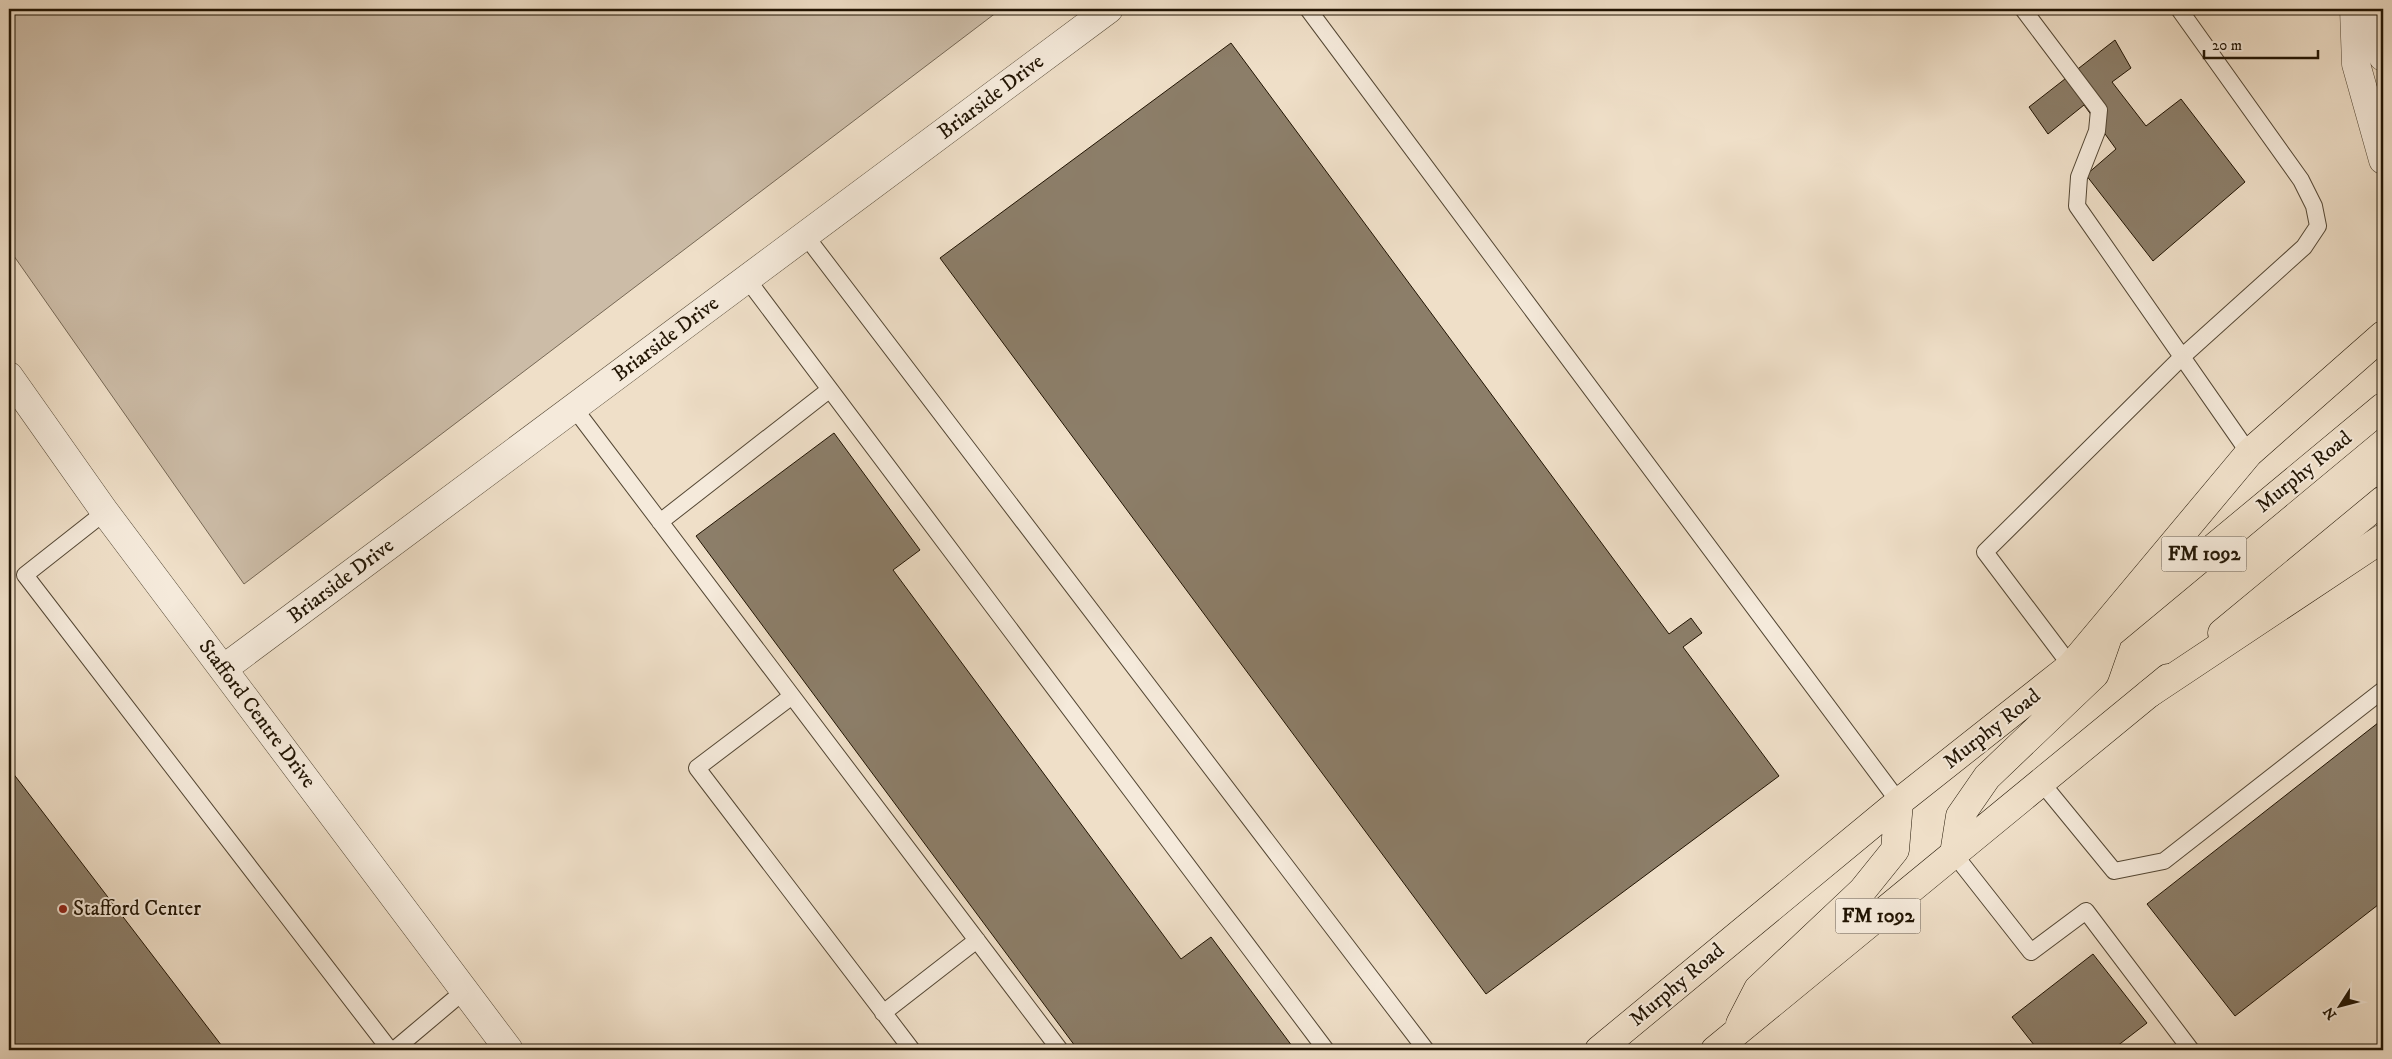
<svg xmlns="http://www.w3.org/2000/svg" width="2392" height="1059" viewBox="0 0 2392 1059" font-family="'IM FELL DW Pica',serif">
<rect width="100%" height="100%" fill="#efdfc8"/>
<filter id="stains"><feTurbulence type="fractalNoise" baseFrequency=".004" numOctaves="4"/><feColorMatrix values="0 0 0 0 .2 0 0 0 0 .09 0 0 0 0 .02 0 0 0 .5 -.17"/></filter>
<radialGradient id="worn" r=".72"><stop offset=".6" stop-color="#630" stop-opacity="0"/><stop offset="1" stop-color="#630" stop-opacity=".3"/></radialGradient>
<path fill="#ccbca7" stroke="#766855" d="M9,9H1001L244,584L9,249Z"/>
<path fill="#8c7e69" stroke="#211403" d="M2115,40L2131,68L2112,82L2146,126L2181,99L2245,182L2153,261L2086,175L2116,149L2084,105L2048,134L2029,107Z
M1231,43L1669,634L1691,618L1702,633L1683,647L1779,776L1486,994L940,258Z
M834,433L920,550L893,570L1181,959L1211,937L1295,1050H1078L696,536Z
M2383,719V901L2235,1016L2147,904Z
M9,768L225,1050H9Z
M2093,954L2147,1023L2112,1050H2038L2012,1017Z"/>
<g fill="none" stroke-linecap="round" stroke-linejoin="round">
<g stroke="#544734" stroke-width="18">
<path id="lane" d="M1308,9L1899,802
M2023,9L2099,110L2097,131L2079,177L2077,206L2249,453
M805,235L1426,1050
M747,279L1326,1050
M574,408L1060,1050
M105,512L25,575L390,1050
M660,522L829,390
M2071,666L1985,552L2183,356L2304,247L2318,226L2314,206L2301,180L2179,9
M792,696L697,768L912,1050
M2041,782L2114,871L2164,861L2383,690
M1954,854L2031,952L2086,911L2191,1050
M883,1013L977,940
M394,1050L464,991"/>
</g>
<g stroke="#544734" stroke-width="29">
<path id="street" d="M2354,9L2356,64L2383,160
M2366,9L2383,57
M9,376L105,512L509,1050
M223,669L1109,9"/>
</g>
<g stroke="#211403" stroke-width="29">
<path id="primary" d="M2222,633L2383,500
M1954,854L1960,816L1987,777L2095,674L2109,634
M1740,1024L1758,989L1862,891L1895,850L1899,802
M1599,1050L1899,802L2071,666L2383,407
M1715,1050L2168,678"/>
</g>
<g stroke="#211403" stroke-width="29">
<path id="highway" d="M2071,666L2249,453L2383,335
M2150,693L2383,538"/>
</g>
<use href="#lane" stroke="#f5eadb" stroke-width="16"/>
<use href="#street" stroke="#f5eadb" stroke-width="28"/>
<use href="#primary" stroke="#efdfc8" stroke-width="28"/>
<use href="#highway" stroke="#efdfc8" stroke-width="28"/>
</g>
<circle fill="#8f2418" stroke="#f5eadb" stroke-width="2" cx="63" cy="909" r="5"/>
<g text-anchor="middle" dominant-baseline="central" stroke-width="4" stroke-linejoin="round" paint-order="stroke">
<g fill="#f5eadb" stroke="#615444" stroke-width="1">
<rect x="2161.5" y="536.5" width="85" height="35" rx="4"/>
<rect x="1835.5" y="898.5" width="85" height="35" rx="4"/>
</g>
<g font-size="20" font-weight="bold" fill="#211403">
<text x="2204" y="554">FM 1092</text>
<text x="1878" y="916">FM 1092</text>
</g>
<g font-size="21" fill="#211403" stroke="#f5eadb">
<text transform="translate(991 97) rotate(-37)">Briarside Drive</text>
<text transform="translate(666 339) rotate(-37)">Briarside Drive</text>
<text transform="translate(2304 472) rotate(-39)">Murphy Road</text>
<text transform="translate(341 581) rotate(-37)">Briarside Drive</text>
<text transform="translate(257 714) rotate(53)">Stafford Centre Drive</text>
<text transform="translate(1992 729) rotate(-38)">Murphy Road</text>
<text transform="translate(1677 985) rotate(-40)">Murphy Road</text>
</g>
<g font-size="21" fill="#211403" stroke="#f5eadb" text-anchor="start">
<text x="73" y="909">Stafford Center</text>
</g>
</g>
<rect width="2392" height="1059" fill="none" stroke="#efdfc8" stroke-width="30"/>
<rect x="10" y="10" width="2372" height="1039" fill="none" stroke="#211403" stroke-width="2.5"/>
<rect x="15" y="15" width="2362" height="1029" fill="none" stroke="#211403"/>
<g transform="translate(2340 1006) rotate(234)" stroke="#f5eadb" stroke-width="4" paint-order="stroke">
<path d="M0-4L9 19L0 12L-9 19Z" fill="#211403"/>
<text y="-8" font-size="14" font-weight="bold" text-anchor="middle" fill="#211403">N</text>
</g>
<path d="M2204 50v8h114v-8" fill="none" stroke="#211403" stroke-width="2.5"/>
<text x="2212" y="50" font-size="15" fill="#211403" stroke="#f5eadb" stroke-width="4" paint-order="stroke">20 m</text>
<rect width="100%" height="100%" filter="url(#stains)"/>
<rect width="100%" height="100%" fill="url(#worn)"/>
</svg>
